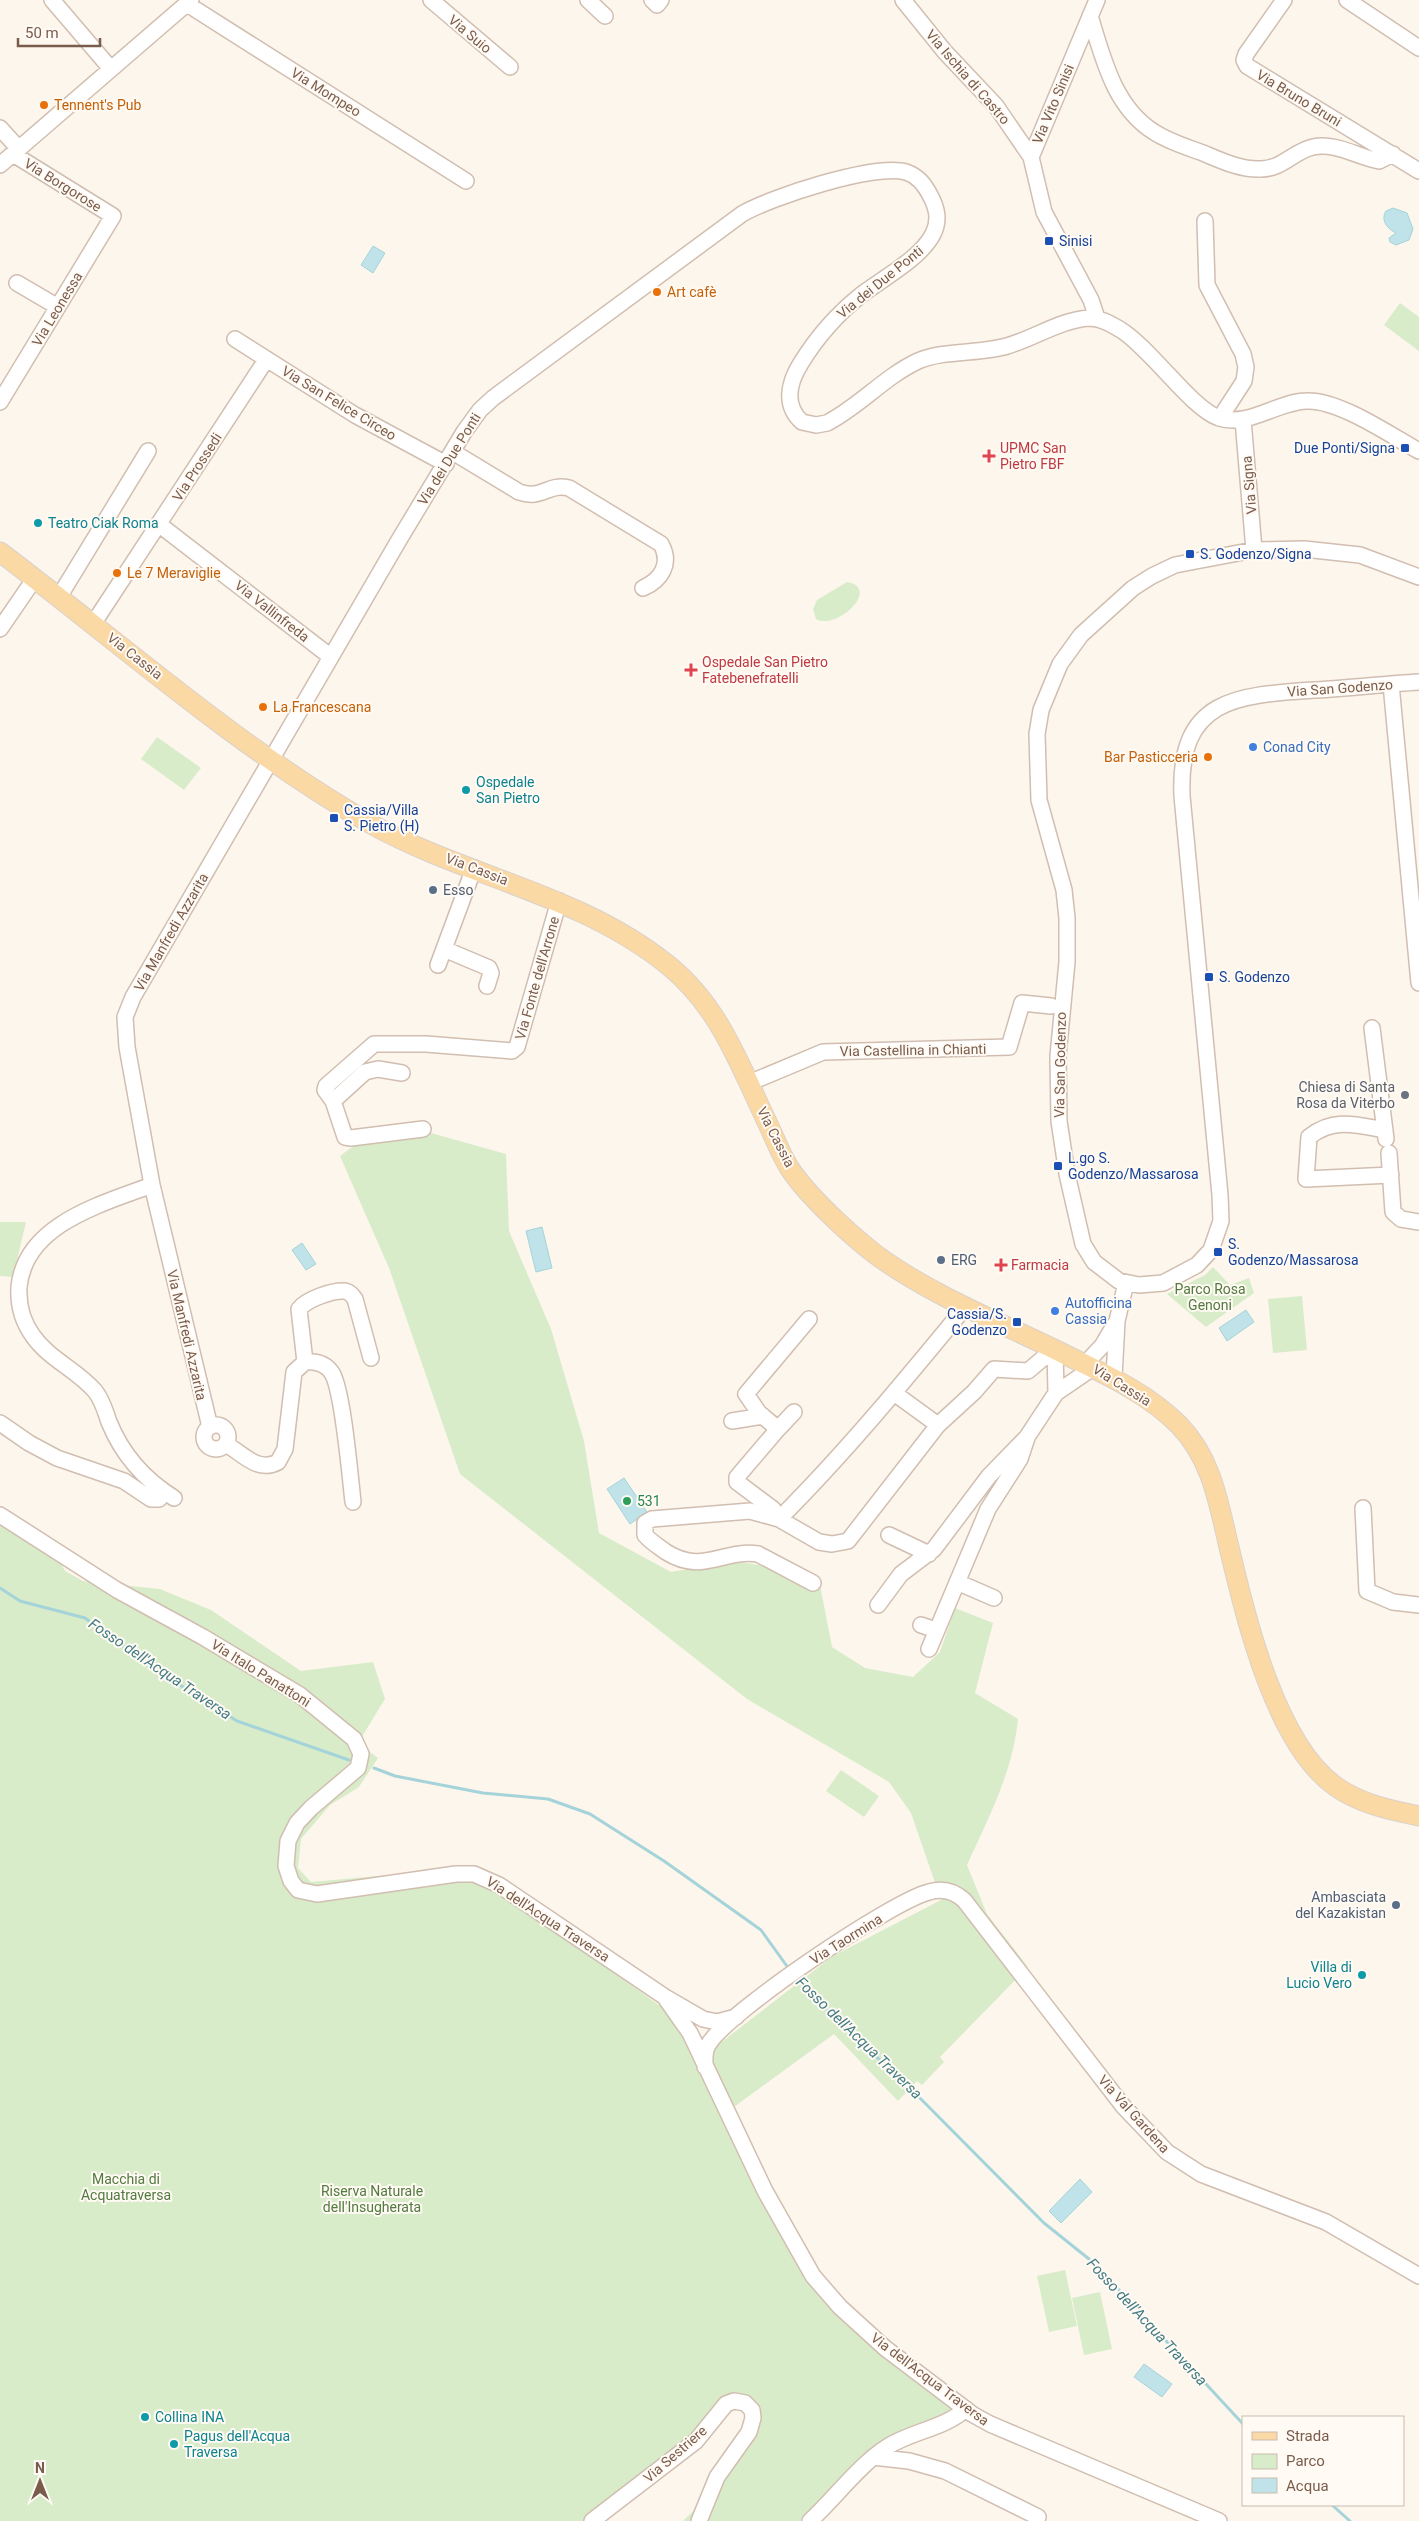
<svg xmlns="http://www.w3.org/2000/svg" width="1419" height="2521" viewBox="0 0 1419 2521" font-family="Roboto,sans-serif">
<rect width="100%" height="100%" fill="#fdf6ec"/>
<path fill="#d8ecc9" d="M1400,303L1419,317V351L1384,325Z
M847,582C882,588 836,631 816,619L813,609L817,600Z
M157,737L201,768L184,790L141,759Z
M431,1133L506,1154L509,1231L551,1329L584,1441L599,1533L671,1572L733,1561L800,1571L820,1585L832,1647L865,1668L913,1677L940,1652L955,1608L993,1623L975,1693L1018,1719C1013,1771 989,1817 967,1865L987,1914L1028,1967L940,2057L944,2062L922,2085L917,2081L898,2101L834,2034L723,2115L809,2281L867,2342L953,2410L878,2448L806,2521H683L721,2484L752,2406L729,2401L689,2450L589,2521H0V1523L58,1558L65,1571L83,1581L160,1589L211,1610L301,1671L373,1662L385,1699L358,1743L378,1758L359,1787L330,1805L301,1839L298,1868L311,1882L435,1871L486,1887L537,1918L663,2008L680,2030L697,2061L833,1956L941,1900L911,1813L889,1782L747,1699L460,1474L389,1268L340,1156L363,1139Z
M0,1222H26L13,1277L0,1276Z
M1213,1267L1230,1285L1249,1278L1254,1293L1206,1327L1167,1294L1205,1275Z
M1302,1296L1307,1350L1273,1353L1268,1299Z
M841,1770L879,1796L864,1817L826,1791Z
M1065,2270L1077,2326L1049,2332L1037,2276Z
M1100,2292L1112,2349L1084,2355L1072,2298Z"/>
<path fill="#bfe3e8" stroke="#a5d3da" d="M1393,208L1407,213L1413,229L1409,240L1396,245L1390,242L1389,238L1396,233C1388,229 1380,221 1386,211Z
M373,246L385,253L373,273L361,265Z
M542,1227L552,1268L536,1272L526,1231Z
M302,1243L316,1264L306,1270L292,1250Z
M1246,1310L1254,1322L1227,1341L1219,1328Z
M624,1478L647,1512L630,1524L607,1489Z
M1080,2179L1092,2192L1061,2223L1049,2211Z
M1144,2364L1172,2384L1162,2397L1134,2377Z"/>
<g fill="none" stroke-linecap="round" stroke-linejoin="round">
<path stroke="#a5d3da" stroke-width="3" d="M0,1588L20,1601L85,1618L150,1666L237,1721L349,1760
M374,1768L395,1776L483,1793L548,1799L590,1814L664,1861L761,1930L789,1969
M795,1976L833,2016L911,2089L1044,2223L1094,2263L1243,2424
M1332,2505L1350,2521"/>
<g stroke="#d1beb0" stroke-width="18">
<path id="minor" d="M52,0L111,69
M431,0L510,67
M588,0L605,16
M652,0L657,5L661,0
M903,0L945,52L996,106L1031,157L1044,212L1091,300L1097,318
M1284,0L1246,54L1244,60L1247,66L1419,171
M1347,0L1419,48
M187,4L466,181
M1090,16C1103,58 1114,107 1154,132C1169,142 1187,147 1203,153C1222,161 1241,170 1261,169C1282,169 1294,151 1313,147C1335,142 1358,157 1379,161L1393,154
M0,128L19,149
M1031,157L1097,0
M0,165L191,0
M1205,221L1207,285L1243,354L1246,367L1244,381L1220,418
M17,283L58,307
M235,339L355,415L446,464
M0,402L113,216L13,154
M1243,420L1254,550
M453,452L519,492C543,500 547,483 569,488L661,544C672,564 661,580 643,588
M165,529L331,657
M1419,577L1360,555L1304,549L1254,550L1175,565L1152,576L1133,588L1081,635L1060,664L1041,710L1037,734L1039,800L1064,890L1067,918V962L1058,1056L1059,1121L1067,1174L1083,1244L1094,1262L1119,1281L1139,1285L1163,1283L1197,1265L1211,1250L1221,1221L1220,1195L1182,796C1178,698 1236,695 1316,690C1350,688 1385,684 1419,682
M59,597L148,451
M93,624L266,360
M0,629L35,578
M1391,684L1419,983
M444,949L489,968L491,973L487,986
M438,965L474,868
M1372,1028L1386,1139
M402,1073L378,1069L365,1072L333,1101L325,1090L326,1086L374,1044H426L512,1051L517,1047L559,901
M749,1083L823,1052L1009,1047L1022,1003L1051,1006
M333,1101L345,1137L351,1138L423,1129
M1385,1130C1358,1125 1333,1117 1309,1137L1306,1179L1391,1175
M1389,1153L1393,1212L1401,1219L1419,1222
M152,1185C102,1204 25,1224 19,1287C18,1305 22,1321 33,1336C49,1359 77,1370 95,1391C103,1401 105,1411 109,1422C122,1454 145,1480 174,1498
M1055,1349L1056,1393
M305,1362L299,1309C307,1299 333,1290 345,1291C350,1292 352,1295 355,1299L371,1358
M1086,1363L1102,1346L1115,1324
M1114,1377L1117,1321L1126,1283
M894,1393L938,1425
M732,1421L763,1416
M0,1423L29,1443L57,1458L124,1481L151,1499H159L165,1492
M204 1437a12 12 0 1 1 24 0a12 12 0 1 1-24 0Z
M210,1427L152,1185L127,1047L125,1017L133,997L399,540L464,432L480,410L493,398L742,214C771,197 875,163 906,172C918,176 924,184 930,195C937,208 940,220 933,234C921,258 882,279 861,295C836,315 817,337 801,363C789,382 783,405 802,422L816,425L827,423C860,406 884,377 918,361C943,350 980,354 1007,346C1035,338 1060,320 1089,318C1101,318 1111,324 1121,330C1151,349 1192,409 1219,418C1249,427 1277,402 1306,401C1338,399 1390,435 1419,451
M778,1429L794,1412
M226,1444C243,1454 258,1473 278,1462L285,1449L294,1372L305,1362C316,1361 326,1364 332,1373C343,1391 350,1476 353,1502
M1363,1508L1367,1591L1393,1602L1419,1605
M0,1515L117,1590L203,1637L300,1695L354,1739L361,1754L358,1768L311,1808L297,1823L288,1841L286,1866L291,1881L298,1890L317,1894L456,1874H474L499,1885L665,1997L703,2019L717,2022L736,2017
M772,1516L773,1509L737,1482V1477L778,1429L759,1413L746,1394L809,1319
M779,1519C846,1452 906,1379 966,1306
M889,1535L929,1554
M957,1582L994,1598
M813,1583L758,1554C722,1549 703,1575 666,1552C658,1546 651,1542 645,1535V1523L652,1519L750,1511L779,1519L819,1542L832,1544L848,1541L938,1425L974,1392L994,1369L1028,1371L1054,1349
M878,1605L901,1574L934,1549L989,1476L1027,1437L1056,1393L1094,1367
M921,1625L936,1630
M929,1649L988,1509L1020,1459L1027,1438
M666,1999L690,2033L765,2191L813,2276L840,2307L885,2348L972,2414L990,2424L1219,2521
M705,2067C705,2059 704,2051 708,2045C726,2013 892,1901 929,1892C942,1888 954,1891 964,1900L1123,2106L1167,2152L1201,2174L1326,2222L1419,2276
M873,2457L909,2461L945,2471L1038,2517
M592,2521L696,2441L726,2404L734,2401L745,2403L752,2410L753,2418L749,2432L717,2477L699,2521
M810,2521C835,2498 859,2465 887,2447C912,2431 943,2429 966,2409"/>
</g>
<g stroke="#dad1cd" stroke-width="21">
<path id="major" d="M0,552C122,644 238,748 371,824C468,878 578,893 668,965C720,1007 740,1066 768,1124C775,1139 781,1155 790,1169C809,1197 848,1233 875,1254C927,1293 1001,1323 1060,1352C1102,1373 1145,1391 1179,1425C1211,1458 1218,1500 1228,1543C1245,1614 1274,1742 1335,1786C1360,1804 1390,1810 1419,1816"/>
</g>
<use href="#minor" stroke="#fff" stroke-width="15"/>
<use href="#major" stroke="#fbd9a5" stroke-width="19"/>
</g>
<g fill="#e8710a" stroke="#fffaf3" stroke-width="2">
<circle cx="44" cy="105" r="5"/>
<circle cx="657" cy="292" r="5"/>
<circle cx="117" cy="573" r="5"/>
<circle cx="263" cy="707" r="5"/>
<circle cx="1208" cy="757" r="5"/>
</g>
<g fill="#1a4fb4" stroke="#fffaf3" stroke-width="2">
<rect x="1044" y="236" width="10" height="10" rx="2.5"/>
<rect x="1400" y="443" width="10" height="10" rx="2.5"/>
<rect x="1185" y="549" width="10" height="10" rx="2.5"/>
<rect x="329" y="813" width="10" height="10" rx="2.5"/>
<rect x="1204" y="972" width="10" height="10" rx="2.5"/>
<rect x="1053" y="1161" width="10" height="10" rx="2.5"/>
<rect x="1213" y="1247" width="10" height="10" rx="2.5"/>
<rect x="1012" y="1317" width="10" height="10" rx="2.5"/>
</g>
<g fill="#e0444e" stroke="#fffaf3" stroke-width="2">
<path d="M986.5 448.5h5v5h5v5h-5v5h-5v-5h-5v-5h5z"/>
<path d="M688.5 662.5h5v5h5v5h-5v5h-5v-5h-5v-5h5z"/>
<path d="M998.5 1257.5h5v5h5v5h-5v5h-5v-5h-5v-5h5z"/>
</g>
<g fill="#0f9aa8" stroke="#fffaf3" stroke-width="2">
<circle cx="38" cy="523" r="5"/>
<circle cx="466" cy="790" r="5"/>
<circle cx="1362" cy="1975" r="5"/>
<circle cx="145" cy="2417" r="5"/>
<circle cx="174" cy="2444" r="5"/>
</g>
<g fill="#3f7fe0" stroke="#fffaf3" stroke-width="2">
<circle cx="1253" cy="747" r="5"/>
<circle cx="1055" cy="1311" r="5"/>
</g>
<g fill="#5c6f8a" stroke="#fffaf3" stroke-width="2">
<circle cx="433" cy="890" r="5"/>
<circle cx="941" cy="1260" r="5"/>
<circle cx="1396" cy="1905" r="5"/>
</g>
<circle fill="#6b7280" stroke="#fffaf3" stroke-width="2" cx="1405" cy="1095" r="5"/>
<circle fill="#2e9e5b" stroke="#fffaf3" stroke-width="2" cx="627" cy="1501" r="5"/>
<g text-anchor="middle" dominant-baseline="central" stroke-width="4" stroke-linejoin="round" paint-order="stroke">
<g font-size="14" fill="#7a5c4d" stroke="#fffaf3">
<text transform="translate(470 34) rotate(40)">Via Suio</text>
<text transform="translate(968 77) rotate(49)">Via Ischia di Castro</text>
<text transform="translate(326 92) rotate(32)">Via Mompeo</text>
<text transform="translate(1299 98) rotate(31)">Via Bruno Bruni</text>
<text transform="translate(1053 104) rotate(-67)">Via Vito Sinisi</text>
<text transform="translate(63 185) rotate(32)">Via Borgorose</text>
<text transform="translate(880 282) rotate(-39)">Via dei Due Ponti</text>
<text transform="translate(57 309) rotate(-59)">Via Leonessa</text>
<text transform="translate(339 403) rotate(31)">Via San Felice Circeo</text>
<text transform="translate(449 459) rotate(-58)">Via dei Due Ponti</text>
<text transform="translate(197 467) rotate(-57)">Via Prossedi</text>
<text transform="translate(1249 485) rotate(-95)">Via Signa</text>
<text transform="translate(272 611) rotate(38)">Via Vallinfreda</text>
<text transform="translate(135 656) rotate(38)">Via Cassia</text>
<text transform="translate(1340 688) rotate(-4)">Via San Godenzo</text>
<text transform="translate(477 869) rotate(21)">Via Cassia</text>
<text transform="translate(171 932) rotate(-60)">Via Manfredi Azzarita</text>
<text transform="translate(537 978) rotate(-74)">Via Fonte dell'Arrone</text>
<text transform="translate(913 1050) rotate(-1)">Via Castellina in Chianti</text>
<text transform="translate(1060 1065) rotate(-89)">Via San Godenzo</text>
<text transform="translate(776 1137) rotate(63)">Via Cassia</text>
<text transform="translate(187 1335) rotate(77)">Via Manfredi Azzarita</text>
<text transform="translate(1122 1385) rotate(32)">Via Cassia</text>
<text transform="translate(261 1673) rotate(32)">Via Italo Panattoni</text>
<text transform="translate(548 1919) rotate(33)">Via dell'Acqua Traversa</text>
<text transform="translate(846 1939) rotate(-32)">Via Taormina</text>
<text transform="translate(1134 2114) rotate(48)">Via Val Gardena</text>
<text transform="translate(930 2379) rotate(37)">Via dell'Acqua Traversa</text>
<text transform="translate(675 2454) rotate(-41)">Via Sestriere</text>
</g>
<g font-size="14" fill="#c56008" stroke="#fffaf3" text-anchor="start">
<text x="54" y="105">Tennent's Pub</text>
<text x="667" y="292">Art cafè</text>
<text x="127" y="573">Le 7 Meraviglie</text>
<text x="273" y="707">La Francescana</text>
<text x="1198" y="757" text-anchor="end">Bar Pasticceria</text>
</g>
<g font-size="14" fill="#164399" stroke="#fffaf3" text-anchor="start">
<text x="1059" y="241">Sinisi</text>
<text x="1395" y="448" text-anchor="end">Due Ponti/Signa</text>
<text x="1200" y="554">S. Godenzo/Signa</text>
<text x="344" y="810">Cassia/Villa<tspan x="344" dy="16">S. Pietro (H)</tspan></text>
<text x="1219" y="977">S. Godenzo</text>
<text x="1068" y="1158">L.go S.<tspan x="1068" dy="16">Godenzo/Massarosa</tspan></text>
<text x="1228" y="1244">S.<tspan x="1228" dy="16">Godenzo/Massarosa</tspan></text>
<text x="1007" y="1314" text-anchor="end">Cassia/S.<tspan x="1007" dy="16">Godenzo</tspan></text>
</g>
<g font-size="14" fill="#be3a42" stroke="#fffaf3" text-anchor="start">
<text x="1000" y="448">UPMC San<tspan x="1000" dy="16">Pietro FBF</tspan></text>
<text x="702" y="662">Ospedale San Pietro<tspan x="702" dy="16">Fatebenefratelli</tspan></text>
<text x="1011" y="1265">Farmacia</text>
</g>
<g font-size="14" fill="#0d838f" stroke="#fffaf3" text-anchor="start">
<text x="48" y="523">Teatro Ciak Roma</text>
<text x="476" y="782">Ospedale<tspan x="476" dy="16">San Pietro</tspan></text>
<text x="1352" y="1967" text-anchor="end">Villa di<tspan x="1352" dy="16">Lucio Vero</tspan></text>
<text x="155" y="2417">Collina INA</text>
<text x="184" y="2436">Pagus dell'Acqua<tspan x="184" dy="16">Traversa</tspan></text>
</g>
<g font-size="14" fill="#366cbe" stroke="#fffaf3" text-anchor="start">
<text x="1263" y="747">Conad City</text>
<text x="1065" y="1303">Autofficina<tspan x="1065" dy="16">Cassia</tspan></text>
</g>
<g font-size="14" fill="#4e5e75" stroke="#fffaf3" text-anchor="start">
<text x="443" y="890">Esso</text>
<text x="951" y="1260">ERG</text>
<text x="1386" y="1897" text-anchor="end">Ambasciata<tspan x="1386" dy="16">del Kazakistan</tspan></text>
</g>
<g font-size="14" fill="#5b616d" stroke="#fffaf3" text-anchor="end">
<text x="1395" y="1087">Chiesa di Santa<tspan x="1395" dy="16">Rosa da Viterbo</tspan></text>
</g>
<g font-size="14" fill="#537a41" stroke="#fffaf3">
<text x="1210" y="1289">Parco Rosa<tspan x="1210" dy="16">Genoni</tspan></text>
<text x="126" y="2179">Macchia di<tspan x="126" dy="16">Acquatraversa</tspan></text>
<text x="372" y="2191">Riserva Naturale<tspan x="372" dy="16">dell'Insugherata</tspan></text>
</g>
<g font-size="14" fill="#27864d" stroke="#fffaf3" text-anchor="start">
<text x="637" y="1501">531</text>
</g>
<g font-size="15" font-style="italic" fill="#437c86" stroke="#fffaf3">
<text transform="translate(160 1669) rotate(34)">Fosso dell'Acqua Traversa</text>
<text transform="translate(859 2038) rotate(44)">Fosso dell'Acqua Traversa</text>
<text transform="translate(1147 2322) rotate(47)">Fosso dell'Acqua Traversa</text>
</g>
</g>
<rect x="1242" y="2416" width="162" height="90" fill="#fffaf3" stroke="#cabbb1"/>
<rect x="1252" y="2432" width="25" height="8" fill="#fbd9a5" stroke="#cabbb1"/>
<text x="1286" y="2441" font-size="15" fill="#7a5c4d">Strada</text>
<rect x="1252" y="2454" width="25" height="15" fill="#d8ecc9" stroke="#cabbb1"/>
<text x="1286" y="2466" font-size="15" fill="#7a5c4d">Parco</text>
<rect x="1252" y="2478" width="25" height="15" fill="#bfe3e8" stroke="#cabbb1"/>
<text x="1286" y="2491" font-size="15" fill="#7a5c4d">Acqua</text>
<g transform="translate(40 2481)" stroke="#fffaf3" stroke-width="4" paint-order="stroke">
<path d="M0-4L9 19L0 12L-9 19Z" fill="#7a5c4d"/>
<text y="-8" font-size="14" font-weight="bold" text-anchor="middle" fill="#7a5c4d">N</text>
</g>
<path d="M18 38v8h82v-8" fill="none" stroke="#7a5c4d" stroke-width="2.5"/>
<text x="25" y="38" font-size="15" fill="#7a5c4d" stroke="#fffaf3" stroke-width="4" paint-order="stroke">50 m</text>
</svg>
